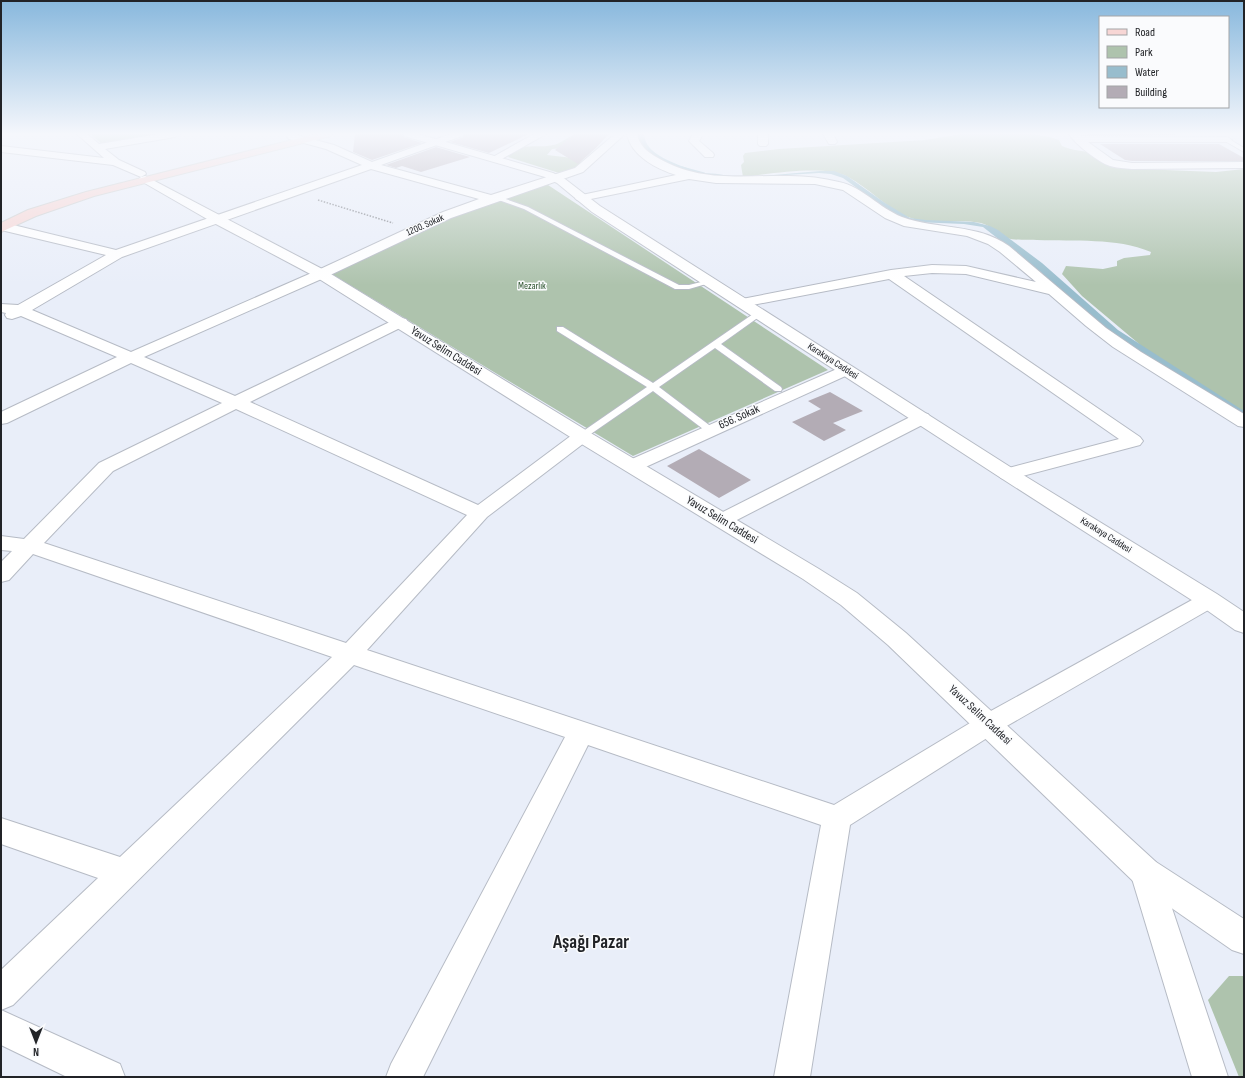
<svg xmlns="http://www.w3.org/2000/svg" width="1245" height="1078" viewBox="0 0 1245 1078" font-family="'Sofia Sans Condensed',sans-serif">
<rect width="100%" height="100%" fill="#e9eef9"/>
<path fill="#aec3ad" d="M90,134H158L102,144Z
M961,134C992,134 1031,130 1059,140L1062,146C1072,151 1084,150 1093,154C1101,159 1105,165 1114,168L1216,172L1244,169V418L1163,364L1082,296L1062,274L1066,266L1103,269L1117,266V261L1124,258L1150,255L1151,252C1115,237 1076,242 1037,240C1028,239 1015,241 1007,238C997,235 993,226 981,223C957,218 931,226 908,217C886,208 869,188 848,177C826,164 769,174 743,177L741,165L744,162L743,156L745,153L779,149L925,140Z
M573,135H578L563,148L552,149L547,155L581,159L579,166L566,173H559L508,157C521,141 536,149 553,145C560,144 566,138 573,135Z
M545,183L828,370L633,456L330,273L454,215Z
M1229,976H1244V1077H1239L1208,1000Z"/>
<path fill="#98bdcd" d="M637,134H644C645,155 675,163 692,170C674,171 639,152 637,134Z
M820,171H834L847,176L885,203L910,218L926,220L974,222L990,226L998,230L1042,263L1118,330L1244,411V421L1089,318L1042,273L983,227L964,224L915,222L893,214L843,178L831,174L819,173L739,178L700,174C709,171 731,177 743,177C768,176 794,173 820,171Z"/>
<g fill="none" stroke-linecap="round" stroke-linejoin="round">
<path stroke="#98bdcd" stroke-width="3" d="M682,168L704,174"/>
</g>
<path fill="#b3acb5" d="M355,134H402L404,137L422,143L372,160L353,152Z
M465,134H529L489,153L450,142L463,137Z
M574,134H609L596,148L578,164L555,150Z
M1087,134H1173L1176,135H1088Z
M1100,144H1219L1244,158V161H1132L1125,160Z
M436,147L470,157L421,172L402,166L396,168L386,165Z
M830,392L863,411L833,423L846,430L824,441L792,422L821,409L808,401Z
M699,449L751,480L719,498L667,466Z"/>
<g fill="none" stroke-linecap="round" stroke-linejoin="round">
<g stroke="#b6bbc5" stroke-width="2">
<path id="service" d="M1225,139H1229L1244,148V152L1225,141Z
M493,196H497L528,207L679,285H689L709,280L713,282L689,289H675L524,209L493,198Z
M756,312H759L763,314L721,344L781,387L782,389L781,391H775L715,348L659,387L713,428L715,430L713,432H707L653,391L585,438H579L577,436L579,434L647,387L557,331V327H563L653,383Z"/>
</g>
<g stroke="#b6bbc5" stroke-width="2">
<path id="minor" d="M77,134H87L99,144L160,134H180L175,137L105,149L119,160L145,172L146,174L141,177L113,165L1,152V146L104,158Z
M288,134H298L297,135L334,145L372,162L451,134H464L462,136L381,165L491,195L575,168L615,134H625L583,172L451,218L326,277L144,357L235,396L396,319L401,318L406,319L408,322L406,325L250,402L478,505L576,432L582,431L588,432L591,436L588,440L487,517L367,650L834,805L980,717L1201,595L1209,592L1217,595L1220,600L1217,605L998,731L850,825L810,1077H774L821,825L588,745L423,1077H386L391,1064L565,737L354,665L13,1005L1,1010L120,1064L125,1077H67L1,1045V970L98,878L1,844V818L120,857L332,657L33,554L9,580L1,582V562L12,551L1,550V536L24,539L99,463L222,403L131,363L7,423L1,424V412L117,357L21,316L12,319L7,318L5,315L6,313L1,312V304L18,305L106,255L1,230V224L5,223L116,250L362,165L326,149L289,139L287,137ZM371,169L479,199L443,212L316,271L131,352L32,310L122,257ZM236,409L467,515L346,643L44,543L113,471Z
M534,134H546L500,160H492L491,158Z
M627,134H637C639,145 647,152 658,158C700,183 743,175 790,176C807,176 823,178 839,182C863,187 879,208 902,217C937,230 977,223 1009,246L1106,328L1141,352L1244,414V427L1238,426L1113,347L1086,326L1049,294L966,274L932,273L904,276L1140,437L1143,441L1140,445L1015,478L1008,480L1001,478L998,474L1001,470L1119,439L889,279L742,307L737,306L735,303L737,300L742,299L891,270L932,265L966,266L1036,282L1000,252L988,244L967,236L904,226L885,218L843,190L815,184L716,183L689,179L581,201L577,200L575,198L577,196L676,175C657,169 631,156 627,134Z
M693,134H703L699,141L713,153L714,155L713,157H705L689,141Z
M758,134H768V144L766,146H760L758,144Z
M823,134H833L837,142L835,144H829Z
M1069,134H1079L1080,136L1227,137L1232,140L1230,142H1088L1113,160L1132,163L1244,162V168L1132,169C1125,168 1117,168 1110,166C1098,162 1075,144 1069,134Z
M846,365L852,367L854,370L852,373L639,470L632,472L625,470L623,466L625,462Z
M922,413L928,414L931,418L928,422L729,524L722,526L715,524L712,520L715,516L916,414Z
M1145,858L1156,862L1160,872L1228,1077H1192L1130,872L1134,862Z"/>
</g>
<g stroke="#b6bbc5" stroke-width="2">
<path id="tertiary" d="M403,134H418L553,173L565,179L600,206L1015,470L1217,594L1244,612V633L1235,630L1201,606L1001,478L592,212L557,183L545,177L404,136Z
M145,176L326,271L589,432L819,569L857,593L906,633L1156,862L1244,919V954L1232,950L1134,882L888,645L841,605L803,579L575,440L316,277L214,223L141,181L139,179L141,177Z"/>
</g>
<g stroke="#cecfcf" stroke-width="2">
<path id="primary" d="M316,134H332L331,136L94,196L36,216L1,232V223L28,210L86,192Z"/>
</g>
<path stroke="#81858c" stroke-width="1.5" stroke-dasharray="1.5 1.5" stroke-linecap="butt" d="M318,200L393,223"/>
<use href="#service" fill="#fff" fill-rule="evenodd"/>
<use href="#minor" fill="#fff" fill-rule="evenodd"/>
<use href="#tertiary" fill="#fff" fill-rule="evenodd"/>
<use href="#primary" fill="#f7d6d5" fill-rule="evenodd"/>
</g>
<linearGradient id="sky" x2="0" y2="1"><stop stop-color="#88b8dd"/><stop offset="0.47" stop-color="#f5f7fc"/><stop offset="1" stop-color="#f5f7fc" stop-opacity="0"/></linearGradient>
<rect width="1245" height="285" fill="url(#sky)"/>
<g text-anchor="middle" dominant-baseline="central" stroke-width="3" stroke-linejoin="round" paint-order="stroke">
<g font-size="10" fill="#212327" stroke="#fafbfd">
<text transform="translate(425 225) rotate(-24)">1200. Sokak</text>
<text transform="translate(833 361) rotate(33)">Karakaya Caddesi</text>
<text transform="translate(1106 535) rotate(32)">Karakaya Caddesi</text>
</g>
<g font-size="10" fill="#2d542e" stroke="#fafbfd">
<text x="532" y="286">Mezarlık</text>
</g>
<g font-size="12" fill="#212327" stroke="#fafbfd">
<text transform="translate(446 351) rotate(32)">Yavuz Selim Caddesi</text>
<text transform="translate(739 417) rotate(-24)">656. Sokak</text>
<text transform="translate(722 520) rotate(31)">Yavuz Selim Caddesi</text>
<text transform="translate(980 715) rotate(43)">Yavuz Selim Caddesi</text>
</g>
<g font-size="19" font-weight="bold" fill="#212327" stroke="#fafbfd">
<text x="591" y="942">Aşağı Pazar</text>
</g>
</g>
<rect width="1245" height="1078" fill="none" stroke="#212327" stroke-width="4"/>
<rect x="1099" y="16" width="130" height="92" fill="#fafbfd" stroke="#a3a5a7"/>
<rect x="1107" y="29" width="20" height="6" fill="#f7d6d5" stroke="#a3a5a7"/>
<text x="1135" y="36" font-size="12" fill="#212327">Road</text>
<rect x="1107" y="46" width="20" height="12" fill="#aec3ad" stroke="#a3a5a7"/>
<text x="1135" y="56" font-size="12" fill="#212327">Park</text>
<rect x="1107" y="66" width="20" height="12" fill="#98bdcd" stroke="#a3a5a7"/>
<text x="1135" y="76" font-size="12" fill="#212327">Water</text>
<rect x="1107" y="86" width="20" height="12" fill="#b3acb5" stroke="#a3a5a7"/>
<text x="1135" y="96" font-size="12" fill="#212327">Building</text>
<g transform="translate(36 1042) rotate(180)" stroke="#fafbfd" stroke-width="3" paint-order="stroke">
<path d="M0-3L7 15L0 10L-7 15Z" fill="#212327"/>
<text y="-6" font-size="11" font-weight="bold" text-anchor="middle" fill="#212327">N</text>
</g>
</svg>
